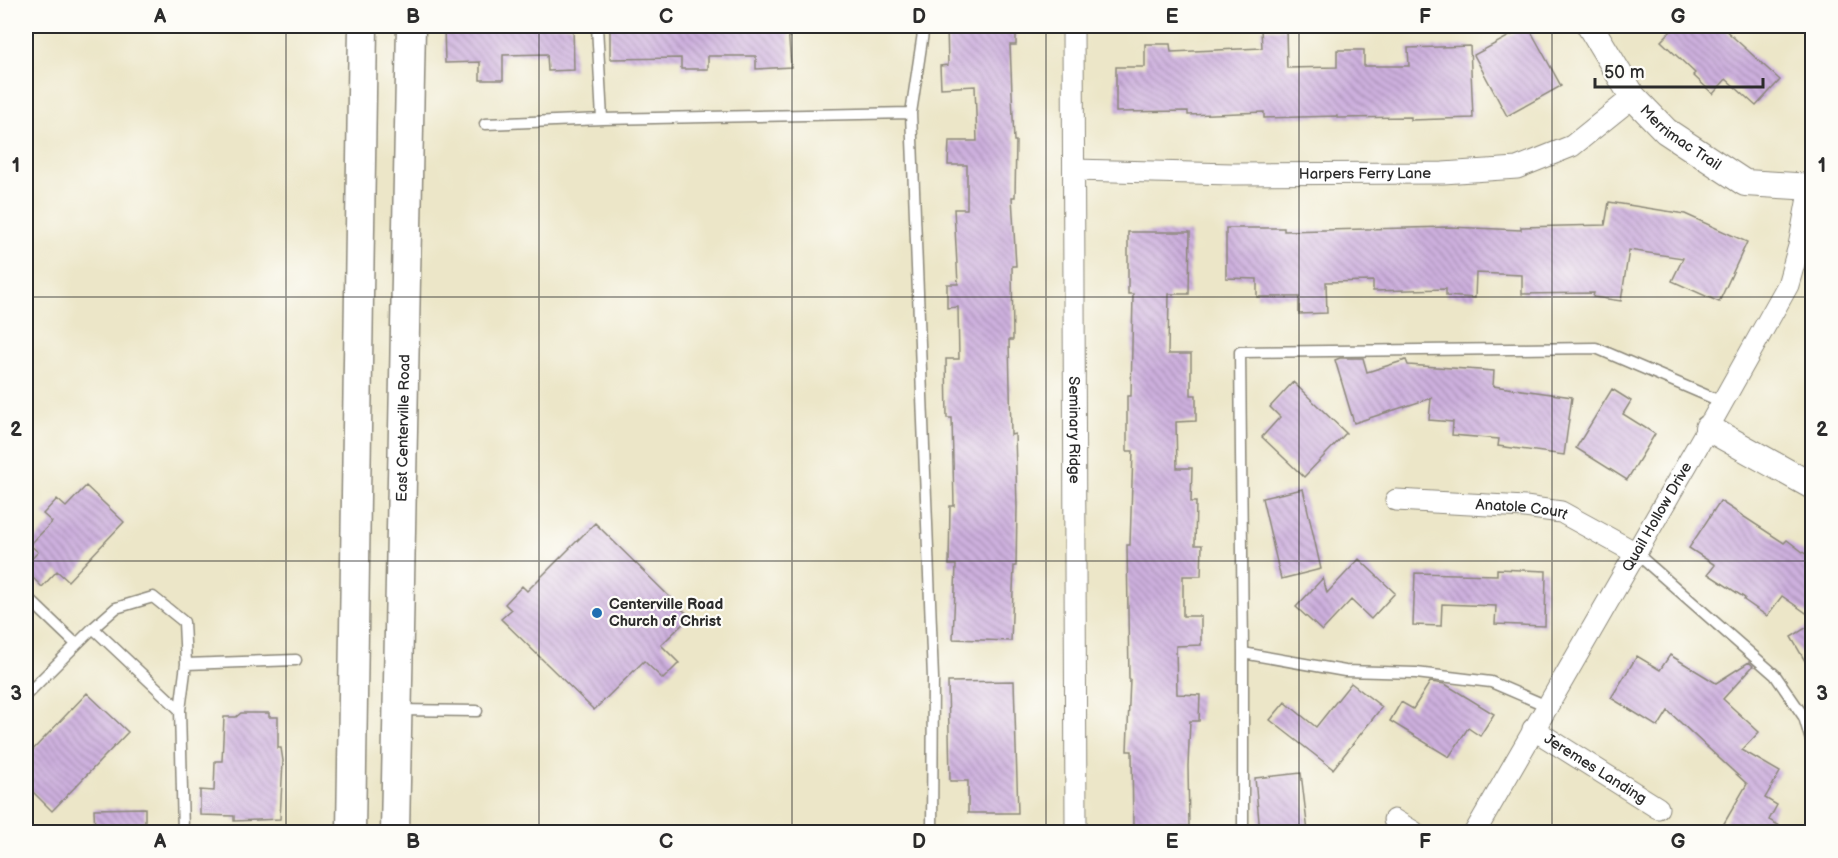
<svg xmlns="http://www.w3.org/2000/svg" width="1838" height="858" viewBox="0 0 1838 858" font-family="'Balsamiq Sans',sans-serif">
<defs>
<pattern id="building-back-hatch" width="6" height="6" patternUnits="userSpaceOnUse" patternTransform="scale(1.5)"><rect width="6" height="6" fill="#cdb0de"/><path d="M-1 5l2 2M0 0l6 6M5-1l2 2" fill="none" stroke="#a78fb4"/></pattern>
</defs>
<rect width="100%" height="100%" fill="#fdfcf7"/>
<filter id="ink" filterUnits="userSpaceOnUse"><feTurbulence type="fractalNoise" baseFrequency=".0167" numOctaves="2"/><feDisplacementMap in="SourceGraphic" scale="12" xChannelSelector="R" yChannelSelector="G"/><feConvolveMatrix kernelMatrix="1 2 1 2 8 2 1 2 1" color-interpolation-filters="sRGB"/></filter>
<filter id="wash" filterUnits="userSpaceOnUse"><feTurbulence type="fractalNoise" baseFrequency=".008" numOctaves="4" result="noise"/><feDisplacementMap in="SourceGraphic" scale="24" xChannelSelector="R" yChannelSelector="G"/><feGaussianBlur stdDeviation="1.35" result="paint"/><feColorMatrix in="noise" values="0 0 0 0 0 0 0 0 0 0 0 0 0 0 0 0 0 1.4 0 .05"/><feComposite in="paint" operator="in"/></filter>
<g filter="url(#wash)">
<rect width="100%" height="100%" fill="#ece6c8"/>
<g id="blocks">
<path fill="url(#building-back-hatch)" d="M444,26H573L574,70L548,71L547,54L503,55V80H480V62L445,63Z
M610,26H788L791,67L756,69V56H708V69H681V58L610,59Z
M947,26H1016V45H1010L1014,141H1016L1015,197H1012L1016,266H1012L1013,340H1009L1011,435L1015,434L1017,507L1016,566H1014L1011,641L953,639L956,565H949L950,506H954L952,418H947L946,359H959L958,307L947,308V284H958L954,209H967V165H948L949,141H977L975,86L941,88L940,66L948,65Z
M1528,26L1561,86L1507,116L1474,55Z
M1676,26H1721L1780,80L1756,106L1726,79L1713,94L1693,75L1695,73L1661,41Z
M1261,29H1286L1287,68L1337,67V50H1364V66H1409L1408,48L1470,46L1473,118L1411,120V117L1337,118V116L1264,118V112L1188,115V111L1116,112V67H1145V44H1170L1171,52L1262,48Z
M1609,202L1685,214L1747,242L1719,302L1672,281L1683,258L1629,250L1621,301L1593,297L1594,293L1522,294V275L1476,273L1475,298L1446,296V289L1373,291V281L1326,282L1327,313L1299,314V297H1257V279L1226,278V228H1284V231L1449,227L1521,230V227L1605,225Z
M1128,232H1190L1189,294H1169L1168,354H1191V395H1196V421L1176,422L1177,468H1192L1191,502H1196L1195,545H1202L1201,576H1183V616H1201V645L1176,646L1177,694L1200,695L1199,721H1190L1188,766L1189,826L1133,828L1132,751H1127L1130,679H1129L1127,545H1130L1133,451H1127V396H1131L1133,294H1128Z
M1340,358H1363L1367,372L1406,360L1408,365L1494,371L1493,386L1572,397L1564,455L1498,446L1499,439L1452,435L1453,422L1429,420L1431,398L1354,423L1335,360Z
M1293,382L1346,433L1304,477L1262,437L1280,417L1270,407Z
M1612,389L1631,401L1623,414L1655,434L1627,480L1576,448Z
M86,486L124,522L68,581L57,571L42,587L26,571V565L38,552L30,545L52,522L43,514L57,499L66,507Z
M1303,489L1321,569L1281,579L1262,498Z
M1720,501L1784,543L1787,540L1812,559V617L1782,596L1767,616L1744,600L1745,598L1708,574L1715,565L1689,548Z
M595,523L690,617L661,645L679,663L663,679L644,661L594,710L501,619L511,610L505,604L522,586L527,591Z
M1359,559L1395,593L1371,619L1351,600L1322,631L1296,607L1323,578L1327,593Z
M1497,569L1546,571L1545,626L1495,624L1496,606L1442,604L1441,626L1413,625L1415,573L1497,575Z
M1812,624V673L1791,637Z
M1670,655L1716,683L1749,662L1753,666L1723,699L1759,732L1742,750L1780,772L1765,798L1777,805L1769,820L1791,832H1719L1747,784L1668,711L1658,727L1611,698L1637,656L1660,670Z
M1014,681L1018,813H968V781H950L948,682Z
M1430,682L1445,684L1494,714L1480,736L1468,728L1449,757L1390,721L1401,702L1413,709Z
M1351,683L1382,707L1333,769L1270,720L1285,702L1316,727Z
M87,693L128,732L52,811L26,785V757Z
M241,713H269V717H278V748H281L283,761L280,819L234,821V816L200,815V790L214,791L215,761H222L224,717H236Z
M1301,773L1308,832H1260L1255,778Z
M145,808V832H95L94,809Z"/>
</g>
</g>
<g filter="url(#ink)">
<use href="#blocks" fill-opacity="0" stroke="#8c887a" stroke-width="1.5"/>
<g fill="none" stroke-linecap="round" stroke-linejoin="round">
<g stroke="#8c887a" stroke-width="13">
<path id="service" d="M597,26L602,119
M911,113L933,678L932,832
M485,124L602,119L911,113L923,33L922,26
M1636,553L1775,675L1804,717L1812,744
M26,596L76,644
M93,628L180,710
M1243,653L1345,671L1416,673L1491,682L1547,706
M186,664L296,660
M26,695L92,629L116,608L153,597L184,622L186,664L180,710L183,832
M397,710L477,711
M1243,832V653L1240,352L1596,348L1722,402"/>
</g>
<g stroke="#8c887a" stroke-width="23">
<g id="minor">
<path id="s1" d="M1073,26L1076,832"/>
<path id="s2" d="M1074,170L1232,174L1443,173L1517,168L1572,146L1633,97"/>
<path id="s3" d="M1396,500L1525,507L1561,512L1636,553"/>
<path id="s4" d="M1533,729L1658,808"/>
<path d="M1394,820L1414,832"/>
<path id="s5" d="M1475,832L1708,428L1788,285L1799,246L1810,187"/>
</g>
</g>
<g stroke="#8c887a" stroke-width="28">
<g id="tertiary">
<path id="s6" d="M1590,26L1633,97L1666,131L1745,183L1812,187"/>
<path d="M1708,428L1812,486"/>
</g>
</g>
<g stroke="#8c887a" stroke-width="31">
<g id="secondary">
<path d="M351,832L363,26"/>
<path id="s7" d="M395,832L411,26"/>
</g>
</g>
<use href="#service" stroke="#fff" stroke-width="10"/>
<use href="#minor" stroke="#fff" stroke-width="21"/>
<use href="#tertiary" stroke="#fff" stroke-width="26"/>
<use href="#secondary" stroke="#fff" stroke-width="28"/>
</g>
</g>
<path fill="none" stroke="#2b2b2b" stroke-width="1.5" stroke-opacity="0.55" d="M286,26V832M539,26V832M792,26V832M1046,26V832M1299,26V832M1552,26V832M26,297H1812M26,561H1812"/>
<circle fill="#1f6fb2" stroke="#fdfcf7" stroke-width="2" cx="597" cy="613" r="6"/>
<g text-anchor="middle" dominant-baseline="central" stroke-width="4.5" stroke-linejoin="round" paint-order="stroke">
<g font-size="15" fill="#2b2b2b" stroke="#fdfcf7">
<text stroke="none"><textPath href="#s6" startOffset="146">Merrimac Trail</textPath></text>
<text stroke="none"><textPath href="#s2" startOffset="291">Harpers Ferry Lane</textPath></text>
<text stroke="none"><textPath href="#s7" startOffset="404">East Centerville Road</textPath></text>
<text stroke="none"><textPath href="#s1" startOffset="404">Seminary Ridge</textPath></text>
<text stroke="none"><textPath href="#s3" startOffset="126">Anatole Court</textPath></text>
<text stroke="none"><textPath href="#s5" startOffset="364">Quail Hollow Drive</textPath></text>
<text stroke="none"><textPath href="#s4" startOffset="74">Jeremes Landing</textPath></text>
</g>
<g font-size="15" font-weight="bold" fill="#2b2b2b" stroke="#fdfcf7" text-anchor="start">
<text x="609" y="604">Centerville Road<tspan x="609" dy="17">Church of Christ</tspan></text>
</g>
</g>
<rect width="1838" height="858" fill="none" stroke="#fdfcf7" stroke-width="66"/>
<path d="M1595 78v9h168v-9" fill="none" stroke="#2b2b2b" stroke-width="3"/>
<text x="1604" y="78" font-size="18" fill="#2b2b2b" stroke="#fdfcf7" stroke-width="4.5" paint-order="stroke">50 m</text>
<rect x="33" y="33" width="1772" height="792" fill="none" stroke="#2b2b2b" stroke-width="2"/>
<g font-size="20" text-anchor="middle" font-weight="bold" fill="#2b2b2b">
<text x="160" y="23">A</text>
<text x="413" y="23">B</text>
<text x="666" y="23">C</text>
<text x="919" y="23">D</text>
<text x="1172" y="23">E</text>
<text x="1425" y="23">F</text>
<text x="1678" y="23">G</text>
<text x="16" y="172">1</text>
<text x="1822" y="172">1</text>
<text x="16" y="436">2</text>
<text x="1822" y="436">2</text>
<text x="16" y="700">3</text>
<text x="1822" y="700">3</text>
<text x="160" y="848">A</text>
<text x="413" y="848">B</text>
<text x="666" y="848">C</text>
<text x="919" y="848">D</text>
<text x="1172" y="848">E</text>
<text x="1425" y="848">F</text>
<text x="1678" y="848">G</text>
</g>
</svg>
